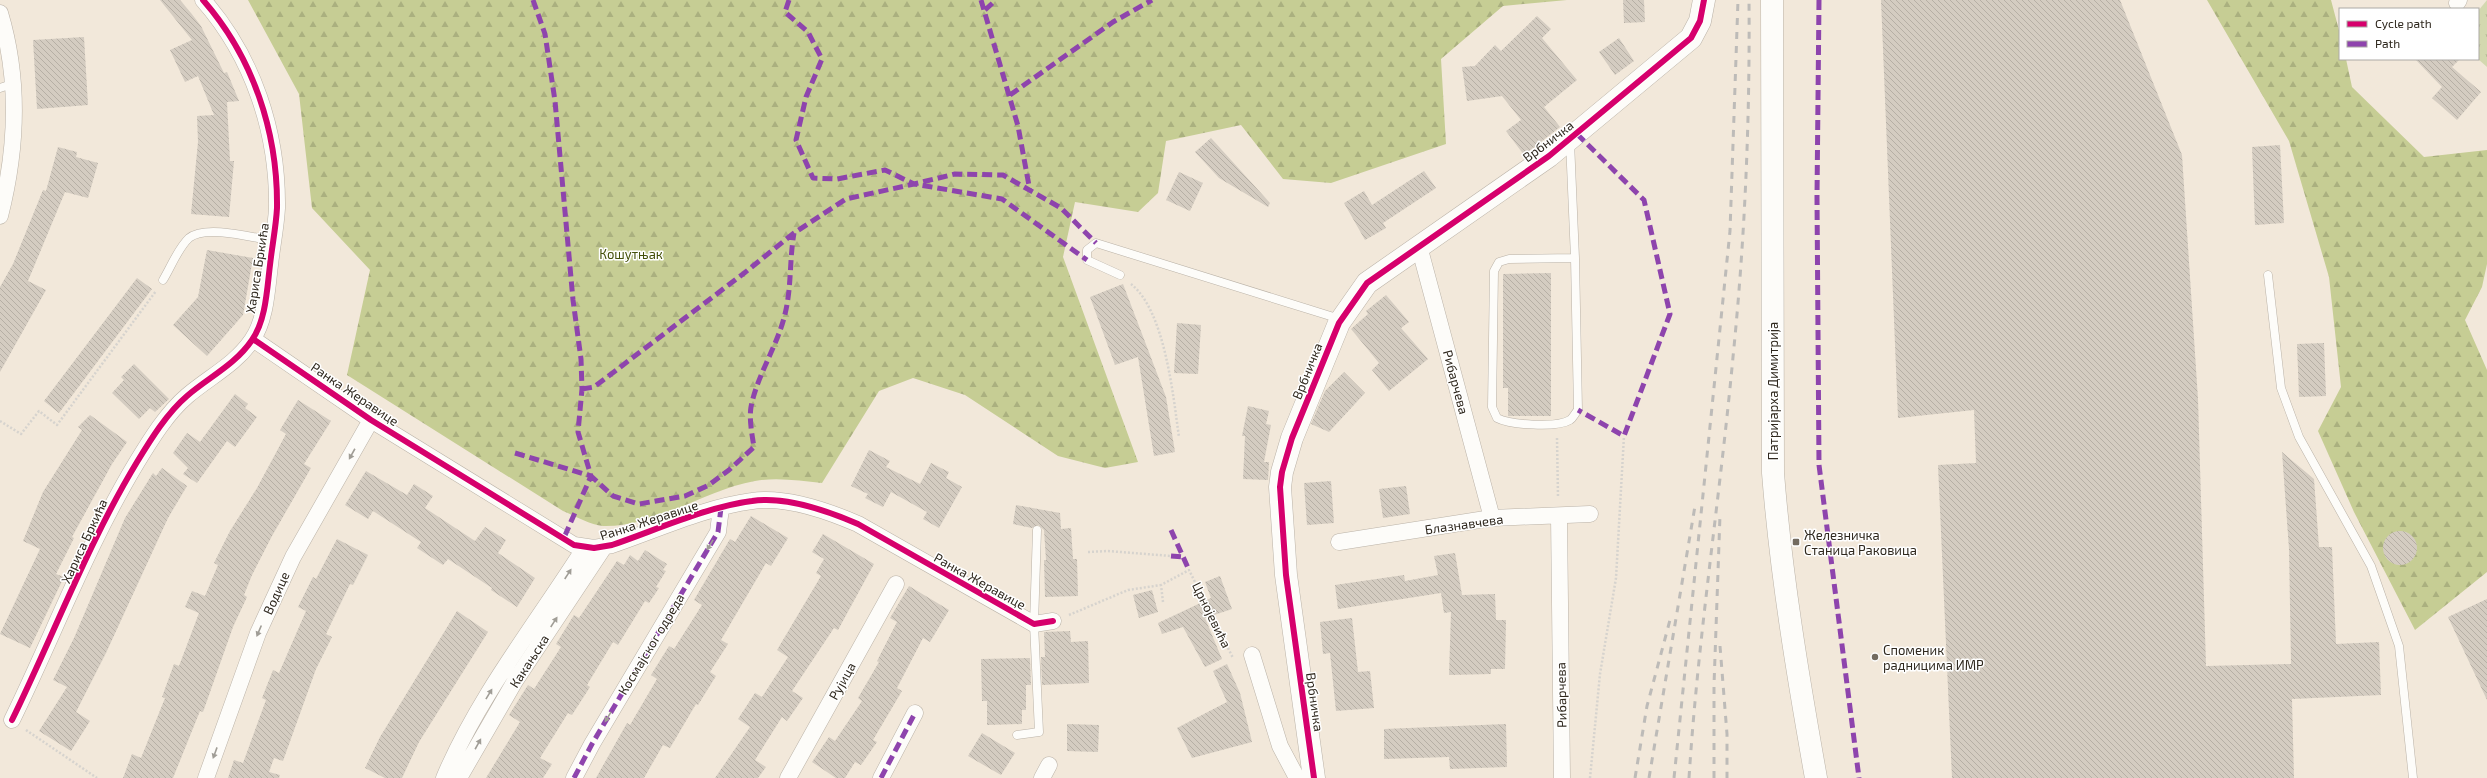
<svg xmlns="http://www.w3.org/2000/svg" width="2487" height="778" viewBox="0 0 2487 778" font-family="'Exo 2',sans-serif">
<defs>
<pattern id="grass-tufts" width="24" height="20" patternUnits="userSpaceOnUse"><rect width="24" height="20" fill="#d3d8af"/><path d="M3 7l-1-3M5 7V3M7 7l1-3M15 17l-1-3M17 17v-4M19 17l1-3" fill="none" stroke="#b5b996"/></pattern>
<pattern id="forest-firs" width="22" height="20" patternUnits="userSpaceOnUse"><rect width="22" height="20" fill="#c6cd94"/><path d="M5 1l3.5 6h-7zM16 11l3.5 6h-7z" fill="#aab07f"/></pattern>
<pattern id="building-back-hatch" width="6" height="6" patternUnits="userSpaceOnUse"><rect width="6" height="6" fill="#d4ccc1"/><path d="M-1 5l2 2M0 0l6 6M5-1l2 2" fill="none" stroke="#b6afa5"/></pattern>
</defs>
<rect width="100%" height="100%" fill="#f2e8da"/>
<path fill="url(#grass-tufts)" d="M2487,0V67L2478,59V11Z"/>
<path fill="url(#forest-firs)" d="M248,0H1567L1503,6L1441,59L1446,144L1331,183L1283,179L1241,125L1166,141L1158,193L1138,212L1075,202L1063,257L1138,462L1105,468L1058,456L965,395L913,378L879,391L822,483C800,481 778,477 755,481C704,490 658,527 603,526C591,525 575,516 563,511L347,375L370,270L312,208L299,94Z
M2207,0H2331L2340,34V59H2346L2352,87L2424,157L2487,150V264L2482,287L2465,320L2487,370V572L2415,630L2354,512L2318,431L2341,387L2329,277L2289,141Z"/>
<path fill="url(#building-back-hatch)" d="M160,0H180L191,13L201,26L224,73L227,72L239,101L227,102L230,161H234L229,217L191,214L198,142L197,116L214,115L198,76L185,82L170,50L192,40Z
M1623,0H1644L1645,22L1624,23Z
M1881,0H2120L2182,155L2198,399L2206,666L2291,664L2289,549L2282,452L2314,479L2319,547H2332L2336,644L2379,642L2381,695L2292,699L2294,778H1952L1938,465L1976,463L1974,410L1898,418Z
M1537,16L1551,29L1542,38L1577,80L1544,107L1560,127L1524,155L1506,131L1521,120L1502,96L1467,101L1462,67L1475,66L1495,45L1501,51Z
M84,37L88,105L37,109L33,40Z
M1619,38L1634,61L1615,75L1599,52Z
M2415,59H2460L2452,67L2481,92L2457,120L2432,98L2442,87Z
M1211,138L1270,203L1268,207L1219,178L1195,152Z
M2280,145L2284,223L2255,225L2252,147Z
M58,147L77,152L76,157L98,163L88,198L65,192L28,281L46,290L0,372V287L13,264L43,190L46,191Z
M1424,171L1436,188L1383,223L1386,228L1365,240L1344,203L1364,191L1372,205Z
M1179,172L1203,183L1190,211L1166,200Z
M207,250L253,258L243,315L207,356L173,325L198,297Z
M1551,273V416H1508V388H1503V274Z
M137,278L152,289L59,413L44,401Z
M1123,284L1166,397L1175,452L1154,456L1138,357L1115,365L1090,297Z
M1386,295L1409,322L1401,328L1428,359L1389,391L1372,370L1379,363L1351,329L1368,314L1366,311Z
M1177,323L1201,325L1198,374L1174,373Z
M2324,343L2326,396L2299,397L2297,344Z
M134,364L169,399L155,412L150,408L139,419L112,393L124,380L121,377Z
M1344,372L1365,393L1329,432L1311,424L1325,391Z
M235,394L248,404L245,408L257,417L235,447L227,441L197,483L183,474L188,468L173,453L187,433L200,442Z
M298,400L331,421L304,464L311,468L272,536L252,575L244,595L247,597L233,627L203,712L200,711L173,778H123L132,754L141,758L165,698L162,697L174,664L179,666L199,613L185,607L192,591L205,596L218,565L214,563L230,531L257,488L286,434L280,430Z
M1248,406L1269,411L1266,424L1271,425L1264,462H1269L1268,480L1243,479L1245,436H1242Z
M90,415L127,442L112,464L72,537L74,538L56,574L64,577L30,648L0,634L40,549L23,541L43,492L82,430L78,427Z
M869,450L890,461L886,467L920,484L931,463L949,472L946,478L962,487L939,528L923,519L927,512L891,492L883,507L865,498L868,494L851,486Z
M162,468L187,486L168,518L106,653L76,712L90,721L71,751L39,731L67,687L53,680L74,638L125,518L153,473L156,476Z
M366,471L407,495L414,484L433,496L425,508L475,541L485,527L506,540L498,553L535,578L517,607L491,590L492,588L448,559L443,565L417,548L421,542L373,511L368,519L345,505Z
M1331,481L1334,523L1307,525L1304,483Z
M1406,486L1410,514L1383,518L1379,489Z
M1016,505L1060,513L1061,529L1071,528L1073,559H1077L1078,596L1045,597L1044,560H1046L1044,530L1038,525L1032,528L1013,524Z
M751,516L788,538L771,566L766,563L721,640L728,644L710,672L716,676L698,705L696,704L670,748L663,745L644,778H596L627,723L630,725L657,679L651,675L669,646L674,649L702,605L694,600L730,539L735,542Z
M2383 548a17 17 0 1 1 34 0a17 17 0 1 1-34 0Z
M823,534L874,564L838,630L834,628L792,691L803,698L787,721L782,717L755,760L766,767L758,778H715L750,727L738,719L755,693L762,697L788,657L777,650L821,576L816,573L824,559L812,552Z
M337,539L368,555L353,585L350,584L326,634L332,637L316,669L283,761L274,758L269,772L280,775L279,778H228L234,760L243,763L266,700L262,698L273,670L279,673L306,611L298,607L313,577L316,579Z
M645,550L667,564L663,570L666,571L656,587L659,588L649,603L645,601L618,645L613,642L587,685L590,687L572,715L568,713L540,758L552,764L543,778H486L520,722L509,715L528,685L534,689L561,647L556,644L574,615L579,618L617,561L624,565L630,555L638,561Z
M1455,553L1462,595L1495,594L1496,620H1506L1505,669H1491V674L1449,675L1451,612L1444,613L1441,593L1338,609L1335,585L1404,575L1405,581L1438,575L1434,556Z
M1220,576L1232,609L1205,618L1222,659L1205,667L1183,627L1162,634L1158,623L1211,598L1205,582Z
M909,586L949,610L930,642L923,638L897,688L902,691L873,740L877,742L861,765L855,762L845,778H836L812,762L829,737L835,741L862,701L858,698L879,662L877,661L897,622L890,618Z
M1152,590L1158,612L1139,618L1133,595Z
M2487,599V700L2448,617Z
M457,611L488,632L419,742L402,778H385L365,768L380,737Z
M1352,618L1358,672L1370,671L1374,708L1336,711L1330,653L1323,654L1320,622Z
M1070,631L1071,642L1088,641L1089,683L1042,685L1041,657H1045L1044,632Z
M1030,658L1031,685H1026V710H1022V724L987,725V701H982L981,659Z
M1227,664L1240,693L1252,742L1192,758L1177,728L1227,702L1213,671Z
M1067,724L1099,725L1098,752L1067,751Z
M1506,724L1507,767L1450,769L1449,757L1384,759V729Z
M982,733L1015,753L1001,775L968,756Z"/>
<g fill="none" stroke-linecap="round" stroke-linejoin="round">
<g stroke="#bab2a7" stroke-width="9">
<path id="lane" d="M0,88L12,84
M1570,142L1575,258L1578,410C1575,413 1573,418 1570,420C1557,428 1510,425 1497,418L1492,407L1494,271L1499,262L1509,259L1575,258
M1120,275L1087,260V250L1096,243L1340,319
M2268,275L2281,388L2299,437L2371,566L2399,646L2413,778
M163,280C171,267 178,248 189,238C206,224 254,238 274,241
M1017,735L1039,732L1034,624L1037,530"/>
</g>
<g stroke="#bab2a7" stroke-width="17">
<path id="street" d="M2457,3L2459,0
M0,13C20,80 17,149 0,216
M1419,246L1492,518
M253,339L371,420L574,545L594,548L612,545C656,530 706,507 752,501C784,496 828,511 858,524L1034,624L1053,621
M1559,516L1562,778
M1339,542L1492,518L1590,514
M1252,655L1280,746L1297,778
M12,720C54,634 88,543 137,462C151,439 167,413 187,396C209,377 235,365 252,340C266,320 267,289 270,265C272,246 276,227 277,208C278,132 253,57 203,0
M206,778L258,633L293,557L371,420
M444,778C479,695 537,623 585,547
M459,778L515,681L604,547
M574,778L592,744L718,532L721,508
M788,778L896,584
M881,778L915,713
M1042,778L1049,765"/>
</g>
<g stroke="#bab2a7" stroke-width="23">
<path id="secondary" d="M1772,0L1773,473C1781,575 1798,677 1816,778
M1314,778L1286,575L1280,487L1282,472L1292,438L1339,323L1367,283L1549,156L1691,38L1700,21L1704,0"/>
</g>
<path stroke="#d6d3ce" stroke-width="2.5" stroke-dasharray="2 2" stroke-linecap="butt" d="M1131,284C1165,311 1173,395 1179,437
M0,421L21,434L39,411L57,425L156,291
M1557,438L1558,497
M1088,552L1108,551L1171,556
M1163,602L1161,585L1189,570L1233,658
M1069,615L1128,590L1161,585
M26,730L97,778
M1590,778L1600,674L1616,578L1624,436"/>
<use href="#lane" stroke="#fdfcf9" stroke-width="8"/>
<use href="#street" stroke="#fdfcf9" stroke-width="16"/>
<use href="#secondary" stroke="#fdfcf9" stroke-width="22"/>
<path stroke="#bdbbb8" stroke-width="3" stroke-dasharray="7 7" stroke-linecap="butt" d="M1720,646L1727,734V778
M1635,778L1647,706L1670,620
M1649,778L1695,506
M1674,778L1730,231L1738,0
M1689,778C1698,637 1720,497 1733,357C1745,238 1750,119 1749,0
M1714,778V685L1720,515"/>
<path stroke="#8e44ad" stroke-width="5" stroke-dasharray="10 5" stroke-linecap="butt" d="M533,0L545,34L555,101L573,300L581,359L582,389L578,432L591,476L613,496L639,504L685,496L709,485L729,470L754,447C752,435 749,419 751,407C757,376 776,348 784,318C792,289 789,262 794,233
M789,0L785,12L808,32L822,59L806,97L796,140L813,178L837,179L885,170L914,184L955,174L1003,175L1061,208L1096,243
M981,0L1018,126L1030,191
M1819,0L1817,197L1819,465L1859,778
M985,10L996,0
M1010,95L1113,22L1152,0
M1577,134L1644,200L1670,314L1624,436L1578,410
M582,389L594,387L743,274L794,233L846,199L914,184L1002,199L1087,260
M515,453L591,476L563,540
M1171,530L1189,570
M1171,556L1183,557
M574,778L592,744L718,532L721,508
M881,778L915,713"/>
<g stroke="#fff" stroke-width="8">
<path id="cycleway" d="M253,339L371,420L574,545L594,548L612,545C656,530 706,507 752,501C784,496 828,511 858,524L1034,624L1053,621
M12,720C54,634 88,543 137,462C151,439 167,413 187,396C209,377 235,365 252,340C266,320 267,289 270,265C272,246 276,227 277,208C278,132 253,57 203,0
M1314,778L1286,575L1280,487L1282,472L1292,438L1339,323L1367,283L1549,156L1691,38L1700,21L1704,0"/>
</g>
<use href="#cycleway" stroke="#d6006c" stroke-width="6"/>
</g>
<defs><path id="oneway-solid" d="M-6-.8H1V-3.2L6.5 0L1 3.2V.8H-6Z"/></defs>
<g fill="#a09d96">
<use href="#oneway-solid" transform="translate(352 454) rotate(119)"/>
<use href="#oneway-solid" transform="translate(710 545) rotate(121)"/>
<use href="#oneway-solid" transform="translate(568 574) rotate(-57)"/>
<use href="#oneway-solid" transform="translate(554 622) rotate(-57)"/>
<use href="#oneway-solid" transform="translate(259 631) rotate(113)"/>
<use href="#oneway-solid" transform="translate(489 694) rotate(-59)"/>
<use href="#oneway-solid" transform="translate(608 717) rotate(121)"/>
<use href="#oneway-solid" transform="translate(478 744) rotate(-61)"/>
<use href="#oneway-solid" transform="translate(215 753) rotate(110)"/>
</g>
<g fill="#736b60" stroke="#fff" stroke-width="1.5">
<rect x="1792" y="538" width="8" height="8" rx="2"/>
<circle cx="1875" cy="657" r="4"/>
</g>
<g text-anchor="middle" dominant-baseline="central" stroke-width="3" stroke-linejoin="round" paint-order="stroke">
<g font-size="13" fill="#2f281e" stroke="#fff">
<text transform="translate(1548 141) rotate(-37)">Врбничка</text>
<text transform="translate(257 268) rotate(-81)">Хариса Бркића</text>
<text transform="translate(1307 371) rotate(-68)">Врбничка</text>
<text transform="translate(1456 382) rotate(75)">Рибарчева</text>
<text transform="translate(1773 391) rotate(-90)">Патријарха Димитрија</text>
<text transform="translate(355 394) rotate(34)">Ранка Жеравице</text>
<text transform="translate(649 520) rotate(-18)">Ранка Жеравице</text>
<text transform="translate(1464 524) rotate(-8)">Блазнавчева</text>
<text transform="translate(84 541) rotate(-65)">Хариса Бркића</text>
<text transform="translate(980 581) rotate(29)">Ранка Жеравице</text>
<text transform="translate(276 593) rotate(-66)">Водице</text>
<text transform="translate(1212 615) rotate(64)">Црнојевића</text>
<text transform="translate(651 644) rotate(-59)">Космајског одреда</text>
<text transform="translate(529 661) rotate(-57)">Какањска</text>
<text transform="translate(842 681) rotate(-61)">Рујица</text>
<text transform="translate(1561 695) rotate(-91)">Рибарчева</text>
<text transform="translate(1315 702) rotate(82)">Врбничка</text>
</g>
<g font-size="13" fill="#44500a" stroke="#fff">
<text x="631" y="254">Кошутњак</text>
</g>
<g font-size="13" fill="#2f281e" stroke="#fff" text-anchor="start">
<text x="1804" y="535">Железничка<tspan x="1804" dy="15">Станица Раковица</tspan></text>
<text x="1883" y="650">Споменик<tspan x="1883" dy="15">радницима ИМР</tspan></text>
</g>
</g>
<rect x="2339" y="8" width="140" height="52" fill="#ffffff" stroke="#aca9a5"/>
<rect x="2347" y="21" width="20" height="6" fill="#d6006c" stroke="#aca9a5"/>
<text x="2375" y="28" font-size="12" fill="#2f281e">Cycle path</text>
<rect x="2347" y="41" width="20" height="6" fill="#8e44ad" stroke="#aca9a5"/>
<text x="2375" y="48" font-size="12" fill="#2f281e">Path</text>
</svg>
